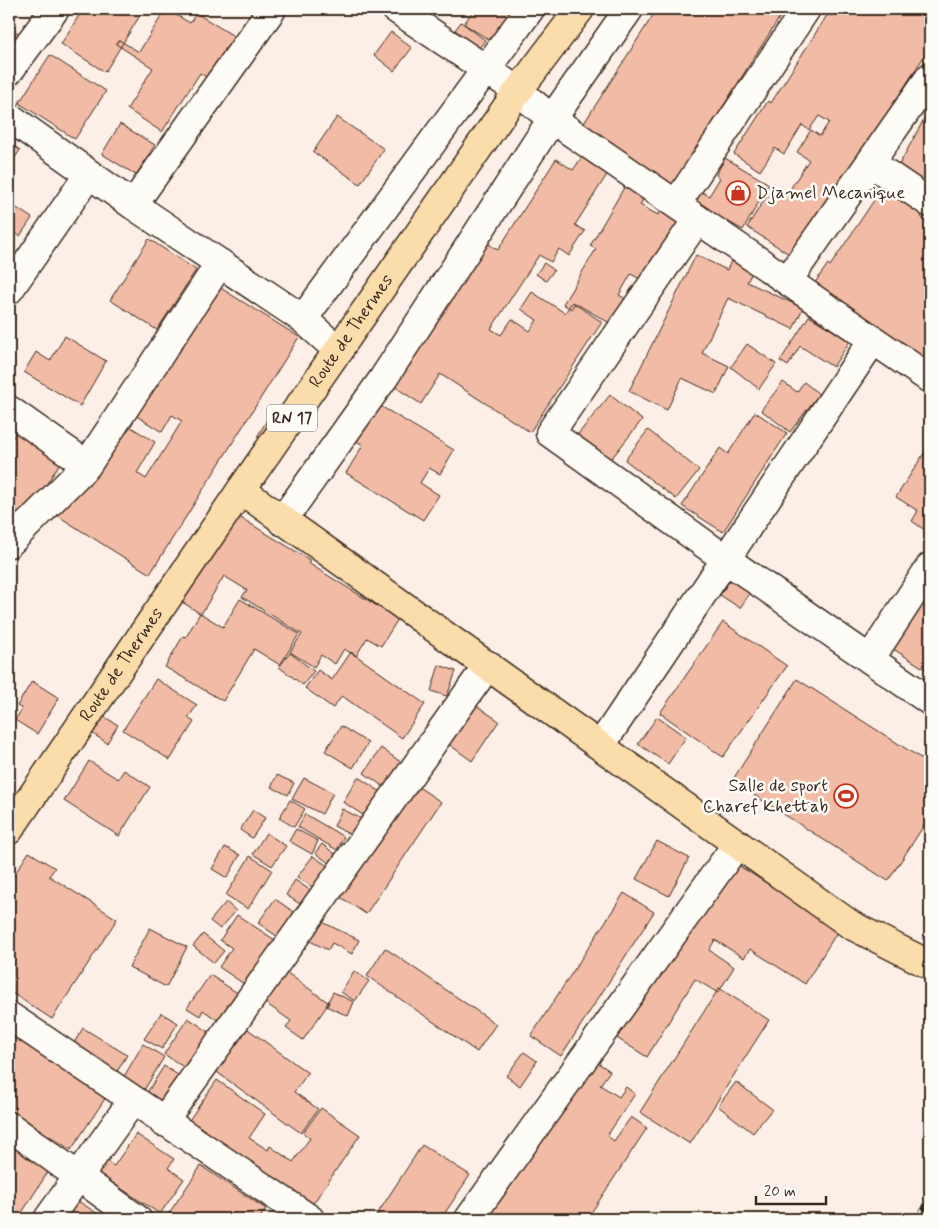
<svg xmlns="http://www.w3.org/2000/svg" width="939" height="1228" viewBox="0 0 939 1228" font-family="Mynerve,sans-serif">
<rect width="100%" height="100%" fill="#fbefe7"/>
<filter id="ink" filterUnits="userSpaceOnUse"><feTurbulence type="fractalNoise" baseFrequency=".02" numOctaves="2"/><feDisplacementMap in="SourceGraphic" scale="10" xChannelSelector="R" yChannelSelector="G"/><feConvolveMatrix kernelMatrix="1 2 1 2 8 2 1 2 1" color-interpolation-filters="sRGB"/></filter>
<g filter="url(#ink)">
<path fill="#f2bba6" stroke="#3b2a1e" d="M83,9H144L105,72L61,44Z
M166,9L190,23L196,13L237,38L211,80L200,73L162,132L127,109L153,68L116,44L119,40L139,52Z
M474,9H511L491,41L464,24Z
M657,9H785L671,188L579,131Z
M831,9H930V47L795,258L747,227L773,186L787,194L809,160L797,152L811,130L820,136L829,122L819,116L809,130L802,125L784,154L775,148L760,171L734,154L768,101L771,103Z
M461,22L485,40L479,48L455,30Z
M9,27L20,34L9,53Z
M391,32L412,48L394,71L374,55Z
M50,55L106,91L75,139L19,103Z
M930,108V202L907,190L915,176L898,167Z
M337,117L384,149L360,184L313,152Z
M120,124L155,145L136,175L102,154Z
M9,143L20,150L9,167Z
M582,157L608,173L575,225L585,231L569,256L559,249L551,262L539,255L491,329L501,335L512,319L530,331L537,320L521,309L532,292L565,313L572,302L602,322L530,432L440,374L421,404L395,387L415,356L408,351L481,239L498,250L556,159L573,170Z
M725,158L769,184L743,230L692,201L698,190L709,196L720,178L716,175Z
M889,178L930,205L921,217L930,224V362L814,284L828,264L830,266Z
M629,179L648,190L640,205L658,215L664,206L683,217L645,282L631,274L619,295L634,304L620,329L575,303L571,309L563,304L596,249L590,246Z
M9,203L32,218L20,236L12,231L9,235Z
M149,239L196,270L157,330L110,300Z
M696,255L727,270L731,261L753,271L747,282L803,308L793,329L728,298L702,353L729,366L716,394L682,378L667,410L629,391Z
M544,263L554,270L546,281L536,274Z
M211,282L299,337L150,574L58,516L118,419L155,442L137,473L146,479L182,421L172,415L162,432L130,412Z
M809,316L850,341L833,367L800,346L788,366L780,361Z
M65,336L106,361L80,406L24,372L36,352L50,361Z
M747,344L776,364L759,389L731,367Z
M783,382L797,392L804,382L819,394L790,432L761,410Z
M610,395L642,420L607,464L575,438Z
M372,401L454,450L440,474L429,468L420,483L439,495L423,520L346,473L363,445L350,437Z
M755,412L787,433L723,532L682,506L720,448L728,454Z
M269,417L278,423L266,442L257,437Z
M17,429L63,458L17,532L9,527V440L11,441Z
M648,430L699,470L676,499L625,460Z
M930,444V531L929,533L912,521L918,511L896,497Z
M236,515L310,560L308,563L398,619L381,646L367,638L356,656L344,649L335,664L321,655L314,667L290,652L302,634L242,597L247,590L224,576L201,614L182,602Z
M730,580L750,593L740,608L720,595Z
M930,582V672L882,642Z
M240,599L299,634L280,665L254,649L223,701L165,667L183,636L186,637L200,613L223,627Z
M723,622L787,666L723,757L660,713Z
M351,652L425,704L402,738L342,696L333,708L305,688L318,670L332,680Z
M290,653L314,671L303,685L279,667Z
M439,665L456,671L447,696L431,691Z
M156,679L197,705L188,718L194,722L170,760L123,730Z
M797,679L930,764V816L888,881L732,781Z
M32,681L59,698L37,734L15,720L22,709L17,706Z
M474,704L499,721L472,761L447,743Z
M98,713L118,725L107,743L87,730Z
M657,717L686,737L668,764L638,744Z
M341,726L368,743L353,768L325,751Z
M381,748L402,763L384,787L364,773Z
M89,761L118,779L124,770L150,787L119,836L64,801Z
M277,775L294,783L288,795L271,787Z
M358,777L381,792L366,817L343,802Z
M304,778L333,793L322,814L292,799Z
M414,784L441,802L366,914L339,896Z
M290,800L305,809L294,827L279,818Z
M342,809L362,819L353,836L334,826Z
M253,810L265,818L252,838L240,830Z
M305,814L344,837L337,850L298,827Z
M296,829L318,841L312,854L289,841Z
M266,833L286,846L272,866L253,854Z
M657,841L689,858L669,896L636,879Z
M322,844L339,857L333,866L315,853Z
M225,847L240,855L227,878L212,869Z
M29,852L55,868L49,876L117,919L52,1019L9,991V883Z
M250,856L272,870L248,909L226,895Z
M313,856L329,867L314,888L297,877Z
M730,860L839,929L805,984L750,949L744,958L715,940L709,950L734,967L718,993L695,979L647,1057L607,1032L639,980L652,988Z
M295,880L310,890L300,904L286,895Z
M624,893L654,912L561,1056L531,1036Z
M275,899L298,915L281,939L258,923Z
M226,902L236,911L220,929L210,921Z
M237,915L278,942L247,986L219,967L232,948L220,940Z
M314,918L359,940L352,954L332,943L328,950L304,938Z
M150,928L187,947L166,987L129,967Z
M203,934L224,951L214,963L193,946Z
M385,948L496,1024L477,1052L367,976Z
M279,967L329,1003L303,1040L286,1028L291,1021L257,997Z
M354,971L369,981L355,1001L341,992Z
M210,975L239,994L220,1022L203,1010L200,1016L187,1008Z
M719,988L769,1020L690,1144L640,1112Z
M333,992L354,1002L348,1016L326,1006Z
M161,1013L178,1023L162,1049L144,1039Z
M188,1018L212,1034L188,1070L164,1054Z
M245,1027L308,1073L294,1092L318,1109L301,1133L214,1070Z
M9,1028L108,1094L71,1150L9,1109Z
M83,1028L127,1055L115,1075L71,1048Z
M143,1044L164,1057L143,1092L122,1080Z
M524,1052L537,1061L520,1086L506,1076Z
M592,1059L610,1071L600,1085L619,1097L626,1087L635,1094L607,1136L614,1141L631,1117L647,1128L587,1219H473Z
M164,1066L181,1077L162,1107L145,1096Z
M217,1080L265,1114L249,1138L268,1150L270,1146L293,1162L310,1138L303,1133L321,1108L360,1135L310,1208L187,1123Z
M736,1082L772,1109L753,1133L718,1106Z
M136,1134L174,1159L168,1168L184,1179L160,1214L90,1168L98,1155L114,1166Z
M9,1140L51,1167L18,1219H9Z
M422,1145L470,1175L441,1219H374Z
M201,1166L266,1209L259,1219L218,1217L165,1219Z
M67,1194L106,1219H52Z"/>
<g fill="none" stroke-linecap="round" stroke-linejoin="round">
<g stroke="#3b2a1e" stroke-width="31">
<path id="minor" d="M396,9L518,91L552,119L930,379
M9,71L55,9
M9,117L133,205L303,319L339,351
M871,163L930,203
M677,203L806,9
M133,205L272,9
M697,220L550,433L724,558L930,701
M788,280L930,77
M9,290L89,174
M303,319L530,9
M9,410L87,465
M282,521L383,379L552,119L629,9
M9,543L87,465L220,263
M870,659L930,567
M601,745L873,340
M9,1016L310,1219
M163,1122L488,665
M9,1126L137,1219
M48,1219L133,1100
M469,1219L737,844"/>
</g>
<g stroke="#3b2a1e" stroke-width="31">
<g id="major">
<path d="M241,490L851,925L930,965"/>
<path id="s1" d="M9,830L241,490L518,91L580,9"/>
</g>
</g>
<use href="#minor" stroke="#fdfcf7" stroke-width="28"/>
<use href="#major" stroke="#fbddab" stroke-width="28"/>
<g stroke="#3b2a1e" stroke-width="5.5">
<path id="rail" d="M917,1219L930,1200"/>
</g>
<use href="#rail" stroke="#fdfcf7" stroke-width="4" stroke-dasharray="11" stroke-linecap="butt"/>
</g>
</g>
<defs>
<g id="shop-ring" transform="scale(1.25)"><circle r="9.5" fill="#fdfcf7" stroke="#c8321e" stroke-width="1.5"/><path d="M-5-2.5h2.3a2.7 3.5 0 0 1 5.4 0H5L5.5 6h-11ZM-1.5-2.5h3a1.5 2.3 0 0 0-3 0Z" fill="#c8321e"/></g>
<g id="stadium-ring" transform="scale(1.25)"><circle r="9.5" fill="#fdfcf7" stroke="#c8321e" stroke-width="1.5"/><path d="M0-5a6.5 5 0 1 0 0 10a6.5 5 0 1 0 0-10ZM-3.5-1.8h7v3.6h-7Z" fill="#c8321e"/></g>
</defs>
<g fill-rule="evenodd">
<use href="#shop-ring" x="738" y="193"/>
<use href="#stadium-ring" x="846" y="796"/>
</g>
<g text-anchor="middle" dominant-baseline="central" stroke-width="5" stroke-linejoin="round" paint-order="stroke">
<rect fill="#fdfcf7" stroke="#75695f" stroke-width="1" x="267" y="404.5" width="50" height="27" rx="4"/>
<g font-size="16" font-weight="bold" fill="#3b2a1e">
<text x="292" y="418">RN 17</text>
</g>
<g font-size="18" fill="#3b2a1e" stroke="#fdfcf7" text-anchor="start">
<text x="756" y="193">Djamel Mecanique</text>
<text x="828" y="786" text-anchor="end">Salle de sport<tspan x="828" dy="21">Charef Khettab</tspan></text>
</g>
<g font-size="18" fill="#3b2a1e" stroke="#fdfcf7">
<text stroke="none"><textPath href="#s1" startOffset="605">Route de Thermes</textPath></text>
<text stroke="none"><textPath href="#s1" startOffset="200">Route de Thermes</textPath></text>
</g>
</g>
<rect width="939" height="1228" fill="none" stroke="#fdfcf7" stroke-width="30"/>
<rect x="15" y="15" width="909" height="1198" fill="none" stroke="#3b2a1e" stroke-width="2" filter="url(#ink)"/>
<path d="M756 1196v8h70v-8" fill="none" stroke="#3b2a1e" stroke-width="2.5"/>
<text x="764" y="1196" font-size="15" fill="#3b2a1e" stroke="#fdfcf7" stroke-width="4" paint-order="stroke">20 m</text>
</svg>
